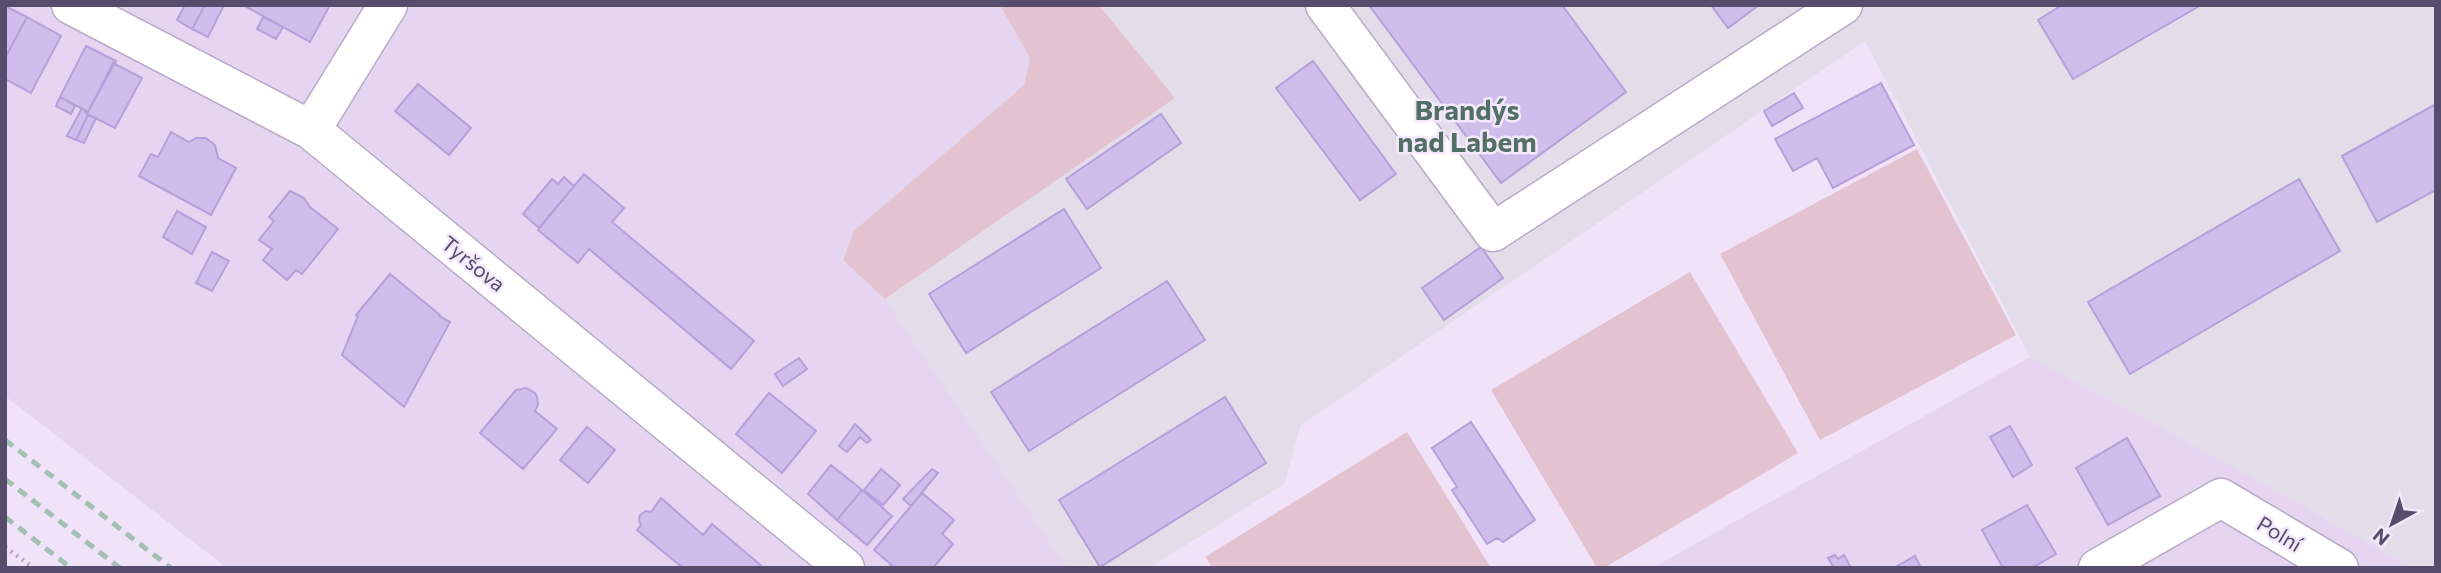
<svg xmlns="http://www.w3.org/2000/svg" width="2441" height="573" viewBox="0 0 2441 573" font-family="Commissioner,sans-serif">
<rect width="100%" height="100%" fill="#f0e3f9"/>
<path fill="#e5d5f1" d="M5,5H1000L1030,58L1024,85L915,179L843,259L885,299L1068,568H227L5,396Z
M2030,357L2220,459L2413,568H1652Z"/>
<path fill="#e2dde8" d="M1099,5H2436V568H2413L2220,459L2030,357L1865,41L1301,425L1284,484L1149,568H1068L885,299L1175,98Z"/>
<path fill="#e4c3d1" d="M1000,5H1099L1175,98L885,299L843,260L854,231L1024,85L1030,58Z
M1917,149L2016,335L1820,440L1720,254Z
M1690,272L1798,453L1604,568H1597L1491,390Z
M1407,432L1491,568H1213L1205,557Z"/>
<path fill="#cfbeeb" stroke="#b6a0db" stroke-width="2" d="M185,5H205L192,29L177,20Z
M205,5H224L208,37L192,29Z
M243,5H330L310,42Z
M1369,5H1562L1626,92L1501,183Z
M1711,5H1759L1728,28Z
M2062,5H2201L2073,79L2038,20Z
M5,6L27,17L5,58Z
M27,17L61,36L31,93L5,79V58Z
M263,17L283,27L276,39L257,29Z
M86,46L116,61L88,112L60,97Z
M1313,61L1396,174L1360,200L1276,88Z
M113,63L142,78L115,128L87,114Z
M1881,83L1914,145L1833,188L1817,158L1793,171L1775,139Z
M418,84L471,128L449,155L395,111Z
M1794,93L1803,108L1772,126L1764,111Z
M60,97L75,106L71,114L56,106Z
M2436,104V190L2377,222L2342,156Z
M82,108L88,115L76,140L67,136Z
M1161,114L1181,143L1087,209L1066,179Z
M88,115L96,118L84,143L76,140Z
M171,132L189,142L196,138H206L215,145L218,158L236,168L211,215L139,176L151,154L158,157Z
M584,174L624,208L612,222L754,341L731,369L589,249L578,263L538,230Z
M564,177L574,186L539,228L523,214L552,179L558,184Z
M2299,179L2340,251L2130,374L2088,302Z
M290,191L304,198L310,207L338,229L302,274L296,270L287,280L263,260L272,249L259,240L274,221L269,217Z
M1064,209L1101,268L966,353L929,294Z
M177,211L206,227L192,254L163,237Z
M1481,247L1503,278L1444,320L1422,288Z
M212,252L229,261L212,291L196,283Z
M390,274L440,315L439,316L450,322L404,407L342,355L358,316L356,315Z
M1167,281L1205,340L1029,451L991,392Z
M799,358L807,369L783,386L775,374Z
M526,388L535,393L537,397L538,405L535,411L557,429L523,469L480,433L516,390Z
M769,393L816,431L782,473L736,434Z
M1225,397L1266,463L1100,567L1059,500Z
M1471,422L1535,520L1503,542L1497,538L1487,544L1452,490L1457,487L1432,448Z
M855,424L871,440L867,443L860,437L847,452L839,446Z
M2010,426L2032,465L2013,477L1990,437Z
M587,427L615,450L588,483L560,460Z
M2127,438L2160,496L2108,525L2076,468Z
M831,465L862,490L837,520L808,494Z
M881,469L900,485L883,505L864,490Z
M932,469L938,473L911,506L903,499Z
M862,490L892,516L867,545L837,520Z
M922,493L954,520L942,534L953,544L933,568H895L874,550Z
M661,498L703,535L712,524L764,568H683L637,530L641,525L639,520L640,515L646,511L651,512Z
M2027,505L2056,554L2032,568H2003L1982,530Z
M1835,555L1838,559L1844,555L1851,568H1834L1828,558Z
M1915,556L1921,568H1894Z"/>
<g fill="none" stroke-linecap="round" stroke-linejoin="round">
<g stroke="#b8abc8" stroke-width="41">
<path id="minor" d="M71,5L311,130L845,568
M1325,5L1493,232L1843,5
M311,130L388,5
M2098,568L2221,498L2339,568"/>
</g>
<path stroke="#b3a1cf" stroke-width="4.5" stroke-dasharray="2 5" stroke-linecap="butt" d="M5,547L34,568"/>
<use href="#minor" stroke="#fff" stroke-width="38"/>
<path stroke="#a3c0b3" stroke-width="5" stroke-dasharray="10 7" stroke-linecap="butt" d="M5,440L171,568
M5,479L120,568
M5,517L71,568"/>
</g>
<g text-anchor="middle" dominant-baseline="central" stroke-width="5" stroke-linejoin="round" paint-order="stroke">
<g font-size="21" fill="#584c6d" stroke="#f4e8fc">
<text transform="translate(474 263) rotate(39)">Tyršova</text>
<text transform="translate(2280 533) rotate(31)">Polní</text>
</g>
<g font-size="28" font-weight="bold" fill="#527066" stroke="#f4e8fc">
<text x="1467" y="109">Brandýs<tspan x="1467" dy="32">nad Labem</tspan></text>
</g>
</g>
<rect width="2441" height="573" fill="none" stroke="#584c6d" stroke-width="14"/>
<g transform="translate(2392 524) rotate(220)" stroke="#f4e8fc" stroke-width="5" paint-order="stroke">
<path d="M0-5L12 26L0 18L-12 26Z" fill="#584c6d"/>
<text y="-10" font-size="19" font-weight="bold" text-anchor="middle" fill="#584c6d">N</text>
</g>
</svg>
